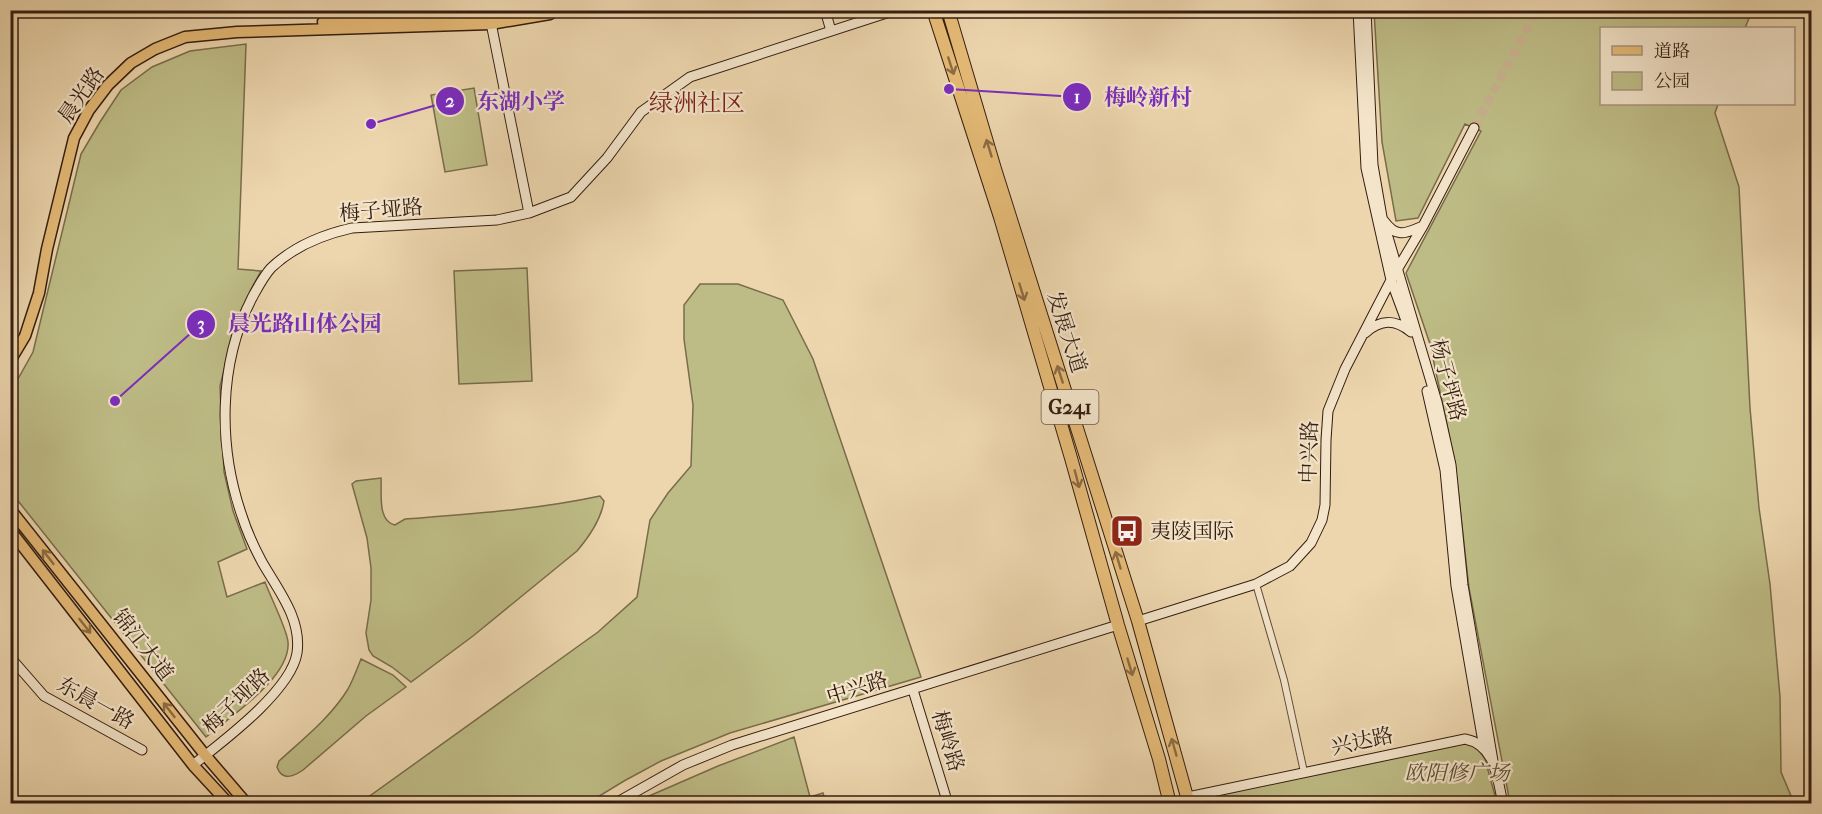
<svg xmlns="http://www.w3.org/2000/svg" width="1822" height="814" viewBox="0 0 1822 814" font-family="'IM FELL French Canon','Noto Serif SC',serif">
<rect width="100%" height="100%" fill="#edd6ae"/>
<filter id="stains"><feTurbulence type="fractalNoise" baseFrequency=".00333" numOctaves="4"/><feColorMatrix values="0 0 0 0 .2 0 0 0 0 .09 0 0 0 0 .02 0 0 0 .5 -.17"/></filter>
<radialGradient id="worn" r=".72"><stop offset=".6" stop-color="#630" stop-opacity="0"/><stop offset="1" stop-color="#630" stop-opacity=".3"/></radialGradient>
<path fill="#bebc86" stroke="#796c4b" stroke-width="1.5" d="M1374,11H1752L1745,28H1602V104H1718L1715,113L1739,187L1750,408L1759,508L1770,584L1780,697L1781,772L1794,803L1615,804L1613,796L1573,803H1510L1469,588L1455,463L1430,344L1406,273L1481,131L1465,124L1418,218L1396,221L1382,142Z
M246,44L238,269L261,271L250,291L234,331L220,386L224,472L233,511L247,549L218,562L227,597L265,582C270,596 287,629 288,642C291,677 231,716 206,737L11,492V385L19,377L33,352L81,154L100,122L121,90L152,67L190,51Z
M474,88L487,165L445,172L431,95Z
M527,268L532,381L459,384L454,271Z
M700,284H738L783,300L813,359L921,677L730,733L661,761L624,781L588,803H360L598,632L637,597L650,520L668,493L691,466L693,405L684,339V305Z
M381,478C382,493 377,521 395,525L405,519C470,514 535,510 600,496L604,501C601,520 589,537 577,551L473,636L411,682L392,667L373,656L369,650L366,633L371,600V568L367,538L352,484L356,481Z
M361,659L393,675L406,687L366,716L303,770C293,777 282,781 277,767L279,761C303,739 331,717 348,689C353,680 357,669 361,659Z
M794,737L810,797L823,793L826,803H633L718,766Z
M1461,741L1476,746L1485,759L1497,803L1200,804L1199,798Z"/>
<g fill="none" stroke-linecap="round" stroke-linejoin="round">
<path stroke="#c8b18e" stroke-width="9" stroke-dasharray="9 4.5" stroke-linecap="butt" d="M1474,128L1537,10"/>
<g stroke="#624b38" stroke-width="8">
<path id="street" d="M1256,584L1284,680L1304,772
M1605,804L1607,803"/>
</g>
<g stroke="#341d10" stroke-width="11">
<path id="secondary" d="M825,10L831,31
M1358,10L1366,168L1391,280L1408,326
M1366,10L1373,165L1382,217L1437,402L1451,465L1463,585L1493,761
M490,18L529,213
M1384,221C1397,239 1406,233 1423,226
M1365,333C1381,319 1395,319 1411,332
M1427,391L1445,470L1456,586L1484,748
M1138,621L1256,584L1290,566L1311,543L1322,520L1325,505L1326,440L1328,411L1345,369L1391,280L1423,226L1474,128
M10,657L44,696L142,750
M913,690L948,804
M193,765C222,742 291,691 297,653C302,619 278,590 262,562C254,547 247,532 242,516C218,447 218,364 252,298C258,287 263,277 271,268C294,246 321,235 352,228L497,220L529,213L571,197L607,158L641,112L690,77L896,10
M1188,797L1465,739C1496,745 1497,778 1503,804
M614,804L683,765L732,745L1118,625
M1151,804L1169,800"/>
</g>
<g stroke="#341d10" stroke-width="13">
<path id="primary" d="M323,22L489,16L529,11
M10,361L25,336L39,293L47,249L74,138L89,110L108,85L131,63L155,49L185,37L237,32L491,24L550,14L555,10
M10,509L205,755L247,804
M10,530L193,765L229,804"/>
</g>
<g stroke="#341d10" stroke-width="14">
<path id="highway" d="M933,10L1000,217L1071,458L1118,625L1159,759L1170,804
M948,10L995,169L1138,621L1189,804"/>
</g>
<use href="#street" stroke="#f3e4ca" stroke-width="6"/>
<use href="#secondary" stroke="#f3e4ca" stroke-width="9"/>
<use href="#primary" stroke="#e6bb77" stroke-width="10"/>
<use href="#highway" stroke="#e6bb77" stroke-width="12"/>
</g>
<defs><path id="oneway-shaft" d="M-6 0H5M1.5-3L5.5 0L1.5 3" fill="none" stroke-width="1.6" stroke-linecap="round" stroke-linejoin="round" transform="scale(1.5)"/></defs>
<g stroke="#8d6c44">
<use href="#oneway-shaft" transform="translate(951 66) rotate(72)"/>
<use href="#oneway-shaft" transform="translate(989 148) rotate(-107)"/>
<use href="#oneway-shaft" transform="translate(1022 292) rotate(73)"/>
<use href="#oneway-shaft" transform="translate(1060 374) rotate(-108)"/>
<use href="#oneway-shaft" transform="translate(1077 479) rotate(75)"/>
<use href="#oneway-shaft" transform="translate(48 557) rotate(-128)"/>
<use href="#oneway-shaft" transform="translate(1118 560) rotate(-107)"/>
<use href="#oneway-shaft" transform="translate(85 626) rotate(52)"/>
<use href="#oneway-shaft" transform="translate(1130 667) rotate(73)"/>
<use href="#oneway-shaft" transform="translate(169 710) rotate(-128)"/>
<use href="#oneway-shaft" transform="translate(1174 747) rotate(-106)"/>
</g>
<defs>
<g id="bus-square" transform="scale(1.725)"><rect x="-9" y="-9" width="18" height="18" rx="4" fill="#8f2418" stroke="#f3e4ca"/><path d="M-5-6H5V4H4V6H2V4H-2V6H-4V4H-5ZM-3.5-4V0h7V-4ZM-3.5 1.2v1.5H-2V1.2ZM2 1.2v1.5H3.5V1.2Z" fill="#fff"/></g>
</defs>
<g fill-rule="evenodd">
<use href="#bus-square" x="1127" y="531"/>
</g>
<g text-anchor="middle" dominant-baseline="central" stroke-width="4.5" stroke-linejoin="round" paint-order="stroke">
<rect fill="#f3e4ca" stroke="#6d5948" stroke-width="1.5" x="1041.5" y="390" width="57" height="34" rx="4.5"/>
<g font-size="20" font-weight="bold" fill="#341d10">
<text x="1070" y="407">G241</text>
</g>
<g font-size="21" fill="#341d10" stroke="#f3e4ca">
<text transform="translate(81 95) rotate(-55)">晨光路</text>
<text transform="translate(381 210) rotate(-5)">梅子垭路</text>
<text transform="translate(1067 332) rotate(72)">发展大道</text>
<text transform="translate(1448 380) rotate(75)">杨子坪路</text>
<text transform="translate(1309 452) rotate(-88)">中兴路</text>
<text transform="translate(143 645) rotate(52)">锦江大道</text>
<text transform="translate(857 688) rotate(-17)">中兴路</text>
<text transform="translate(236 701) rotate(-44)">梅子垭路</text>
<text transform="translate(96 703) rotate(29)">东晨一路</text>
<text transform="translate(948 741) rotate(73)">梅岭路</text>
<text transform="translate(1362 741) rotate(-12)">兴达路</text>
</g>
<g font-size="21" fill="#341d10" stroke="#f3e4ca" text-anchor="start">
<text x="1150" y="531">夷陵国际</text>
</g>
<g font-size="21" font-style="italic" fill="#5d4d33" stroke="#f3e4ca">
<text x="1457" y="773">欧阳修广场</text>
</g>
<g font-size="24" fill="#7a1f14" stroke="#f3e4ca">
<text x="697" y="103">绿洲社区</text>
</g>
</g>
<path fill="none" stroke="#7b2cbf" stroke-width="2" d="M949 89L1077 97M371 124L450 101M115 401L201 324"/>
<g fill="#7b2cbf" stroke="#f3e4ca" stroke-width="2">
<circle cx="949" cy="89" r="6"/>
<circle cx="371" cy="124" r="6"/>
<circle cx="115" cy="401" r="6"/>
<circle cx="1077" cy="97" r="15"/>
<circle cx="450" cy="101" r="15"/>
<circle cx="201" cy="324" r="15"/>
</g>
<g font-size="18" text-anchor="middle" font-weight="bold" fill="#fff">
<text x="1077" y="103">1</text>
<text x="450" y="107">2</text>
<text x="201" y="330">3</text>
</g>
<g font-size="22" text-anchor="middle" font-weight="bold" fill="#7b2cbf" stroke="#f3e4ca" stroke-width="4.5" stroke-linejoin="round" paint-order="stroke">
<text x="1148" y="105">梅岭新村</text>
<text x="521" y="109">东湖小学</text>
<text x="305" y="331">晨光路山体公园</text>
</g>
<rect width="1822" height="814" fill="none" stroke="#edd6ae" stroke-width="36"/>
<rect x="12" y="12" width="1798" height="790" fill="none" stroke="#341d10" stroke-width="3"/>
<rect x="18" y="18" width="1786" height="778" fill="none" stroke="#341d10" stroke-width="1.5"/>
<rect x="1600" y="27" width="195" height="78" fill="#f3e4ca" stroke="#a79480" stroke-width="1.5"/>
<rect x="1612" y="46" width="30" height="9" fill="#e6bb77" stroke="#a79480" stroke-width="1.5"/>
<text x="1654" y="57" font-size="18" fill="#341d10">道路</text>
<rect x="1612" y="72" width="30" height="18" fill="#bebc86" stroke="#a79480" stroke-width="1.5"/>
<text x="1654" y="87" font-size="18" fill="#341d10">公园</text>
<rect width="100%" height="100%" filter="url(#stains)"/>
<rect width="100%" height="100%" fill="url(#worn)"/>
</svg>
